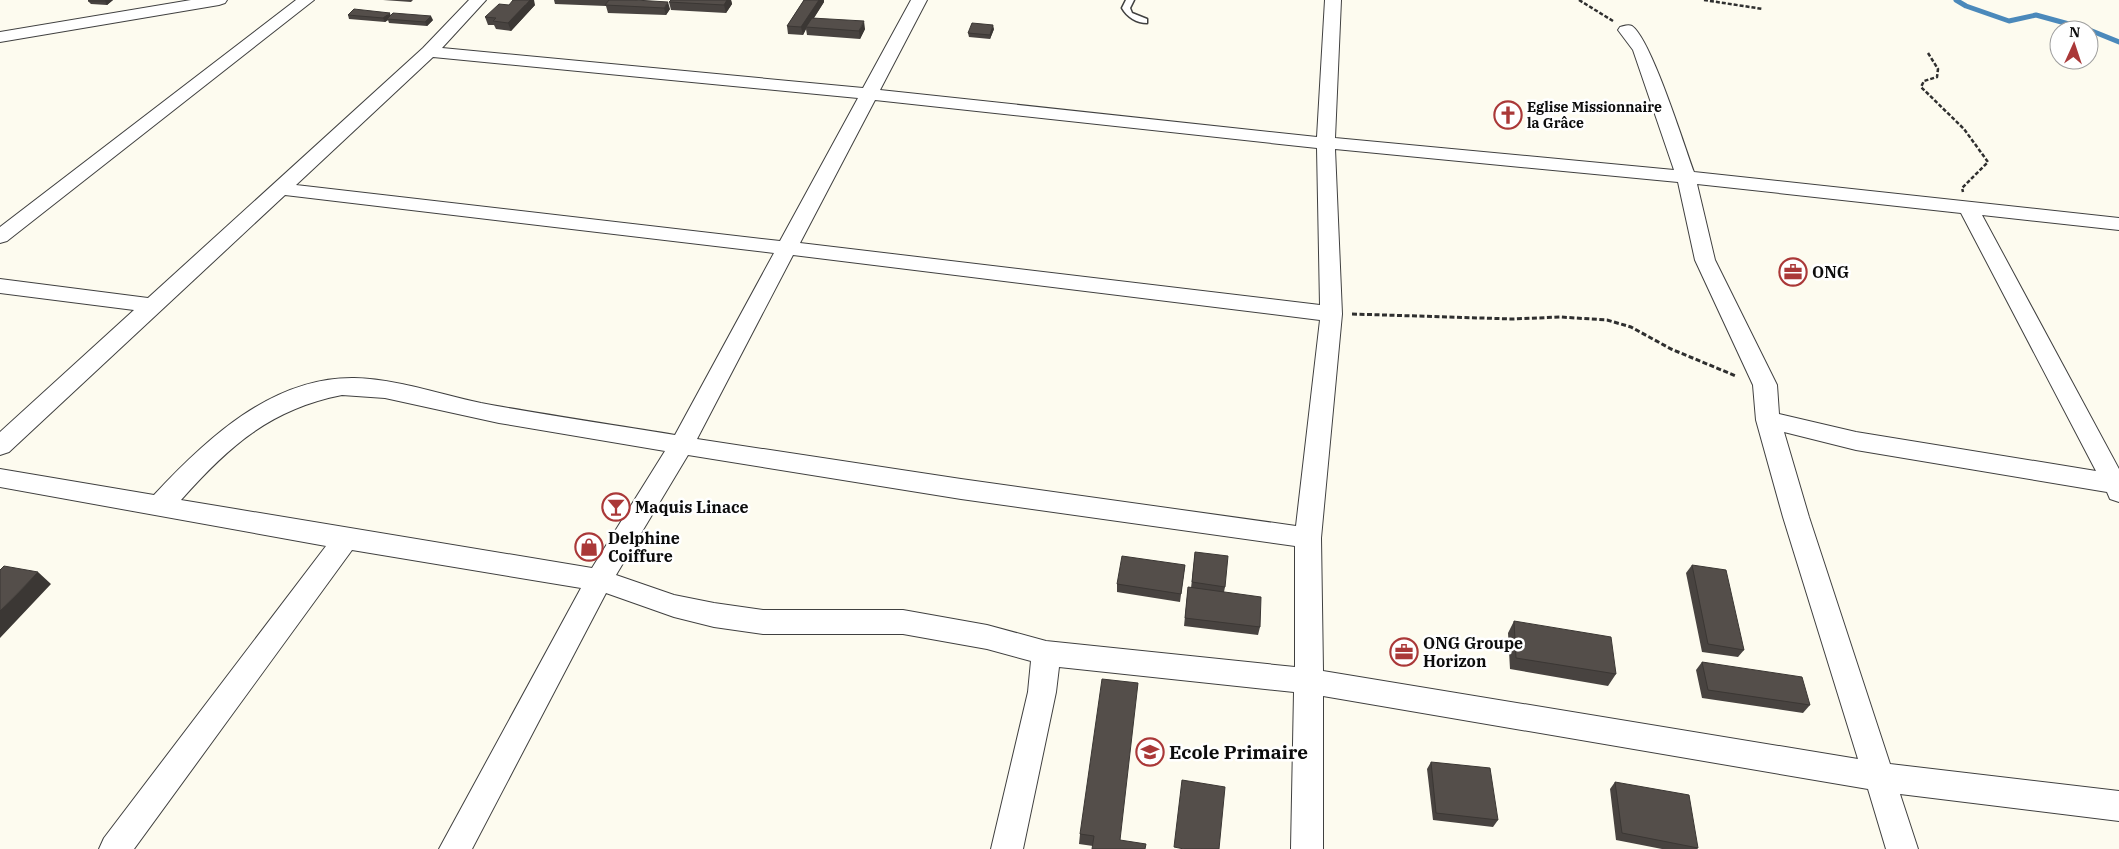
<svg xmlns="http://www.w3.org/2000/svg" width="2119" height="849" viewBox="0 0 2119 849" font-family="'IBM Plex Serif',serif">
<rect width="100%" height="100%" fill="#fdfbef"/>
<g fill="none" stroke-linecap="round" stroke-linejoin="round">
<path stroke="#4b89bb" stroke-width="5" d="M1956,0L1966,6L2009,21L2036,15L2087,29L2119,42"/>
<g stroke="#404040" stroke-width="3">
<path id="lane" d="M1126,0H1134L1130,8L1132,13L1147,19V23C1137,23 1127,17 1122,8Z"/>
</g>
<g stroke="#404040" stroke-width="2">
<path id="street" d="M191,0H227L225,3L219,5L0,42V32Z
M296,0H314L7,241L0,243V227Z
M469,0H486L442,48L863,88L911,0H927L880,90L1317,137L1325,0H1341L1335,138L1674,170L1633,50L1618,30L1620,27C1624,26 1628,24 1632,26C1651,39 1684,145 1694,172L2119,218V230L1982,215L2119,469V502L2110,499L2107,492L1856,450L1784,432L1809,517L1890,764L2119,791V821L1900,794L1918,849H1886L1868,789L1323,696V849H1291L1294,692L1059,667L1056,692L1023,849H991L1028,692L1031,661L987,649L903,634H763L714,627L674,617L606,593L472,849H439L581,588L352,550L134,849H99L104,838L326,546L0,487V469L154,495C206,439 272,377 354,378C397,379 439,394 481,403C545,415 610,424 675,435L774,253L285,195L9,452L0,455V432L134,310L0,293V279L148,298L423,48ZM433,57L858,98L780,241L296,185ZM875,100L1317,148L1320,305L800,243ZM1335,149L1678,182L1695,260L1753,385L1756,420L1783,517L1858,759L1323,671L1321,538L1342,314ZM1697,184L1961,213L2096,471L1856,432L1779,414L1777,385L1715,260ZM793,255L1320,320L1296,526L961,479L697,439ZM342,395L385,398L499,423L665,451L592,568L181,500C228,447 270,409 342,395ZM688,455L961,499L1295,546V667L1046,641L987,625L903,610H763L714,603L674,595L616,575Z"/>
</g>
<path stroke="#2f2f2f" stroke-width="2.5" stroke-dasharray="4 2" stroke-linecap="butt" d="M1579,0L1613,21
M1704,0L1763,9
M1928,53L1938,69L1937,77L1924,81L1921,87L1964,129L1988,162L1962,188L1963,192"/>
<path stroke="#2f2f2f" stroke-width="3" stroke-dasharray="5 2.5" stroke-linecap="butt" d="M1352,314L1513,319L1560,317L1607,320L1631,327L1671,349L1736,376"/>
<use href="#lane" fill="#fff" fill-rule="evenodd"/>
<use href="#street" fill="#fff" fill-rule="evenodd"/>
</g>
<path fill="#484340" d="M113,0L107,5L91,4L88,1Z
M383,0H413L411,2Z
M554,0H635L670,9L666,15L608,13L606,6L555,4Z
M671,0H731L732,4L726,13L671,10L669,2Z
M804,0H824V2L814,18L865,29L860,39L807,35L806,29L803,35L788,34L787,26Z
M509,5H535L511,31L496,29L494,25H488L485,17Z
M348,15L391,16L433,20L427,26L389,23L388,20L385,22L349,19Z
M994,29L990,39L969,37L968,33Z
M1195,552L1225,587L1224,592L1260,627L1258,635L1184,626L1188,587L1191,588Z
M1185,565L1180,602L1117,592V584Z
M1692,565L1744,650L1738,657L1702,652L1686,573Z
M1514,621L1616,674L1608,686L1510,669L1508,633Z
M1702,662L1810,705L1803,713L1702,698L1696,670Z
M1138,683L1093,846L1079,844L1080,834Z
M1431,762L1498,820L1493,827L1433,820L1427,769Z
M1615,782L1698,848L1697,849H1662L1616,840L1610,789Z"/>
<path fill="#3b3734" d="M106,0H113L107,5L105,1Z
M530,0H534L535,5L511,31L508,23Z
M727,0H731L732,4L726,13L724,5Z
M819,0H824V2L808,27H806V29L803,35L801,27Z
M668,2L670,9L666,15L664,8Z
M390,13L391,17L387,19L388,20L385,22L383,18Z
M431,16L433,20L427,26L425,22Z
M864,21L865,29L860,39L859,31Z
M993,25L994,29L990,39V35Z
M38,572L51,584L0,638V611Z"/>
<path fill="#544e4a" stroke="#3b3734" d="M89,0H106L105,1H88Z
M513,0H530L508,23L493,21L496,18L485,17L499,4L509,5Z
M609,0H635L668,2L664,8L605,5Z
M671,0H727L724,5L669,2Z
M804,0H819L801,27L787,26Z
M354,9L390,13L383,18L348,15Z
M393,13L431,16L425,22L387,19Z
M812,18L864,21L859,31L806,27Z
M972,23L993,25L990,35L968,33Z
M1195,552L1228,556L1225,587L1192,582Z
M1122,556L1185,565L1181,594L1117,584Z
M1692,565L1726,570L1744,650L1708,644Z
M4,566L38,572L0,611V570Z
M1188,587L1261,597L1260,627L1185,618Z
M1514,621L1611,637L1616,674L1516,658Z
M1702,662L1802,677L1810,705L1708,690Z
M1102,679L1138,683L1120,840L1146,844L1145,849H1092L1094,836L1080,834Z
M1431,762L1490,768L1498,820L1436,813Z
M1182,780L1225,787L1219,849H1184L1174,847Z
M1615,782L1689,795L1698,848L1622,833Z"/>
<defs>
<g id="church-ring" transform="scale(1.4375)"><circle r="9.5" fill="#fff" stroke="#aa3838" stroke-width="1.5"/><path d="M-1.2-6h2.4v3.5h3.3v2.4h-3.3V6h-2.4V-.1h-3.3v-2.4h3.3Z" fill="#aa3838"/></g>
<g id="office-ring" transform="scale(1.4375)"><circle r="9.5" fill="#fff" stroke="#aa3838" stroke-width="1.5"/><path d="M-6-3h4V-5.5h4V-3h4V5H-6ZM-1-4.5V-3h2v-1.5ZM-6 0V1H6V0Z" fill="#aa3838"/></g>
<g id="bar-ring" transform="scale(1.4375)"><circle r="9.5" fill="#fff" stroke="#aa3838" stroke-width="1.5"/><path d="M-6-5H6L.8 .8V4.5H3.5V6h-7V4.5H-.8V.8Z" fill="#aa3838"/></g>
<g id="shop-ring" transform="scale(1.4375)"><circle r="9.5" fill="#fff" stroke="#aa3838" stroke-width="1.5"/><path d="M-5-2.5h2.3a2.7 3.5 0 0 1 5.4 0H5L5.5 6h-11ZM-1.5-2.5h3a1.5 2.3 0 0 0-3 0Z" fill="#aa3838"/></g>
<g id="school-ring" transform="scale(1.4375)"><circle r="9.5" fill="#fff" stroke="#aa3838" stroke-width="1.5"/><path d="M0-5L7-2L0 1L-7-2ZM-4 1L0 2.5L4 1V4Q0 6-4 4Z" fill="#aa3838"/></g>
</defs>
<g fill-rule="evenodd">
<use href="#church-ring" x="1508" y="115"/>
<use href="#office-ring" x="1793" y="272"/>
<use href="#bar-ring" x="616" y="507"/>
<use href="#shop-ring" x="589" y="547"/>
<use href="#office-ring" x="1404" y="652"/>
<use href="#school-ring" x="1150" y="752"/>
</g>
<g text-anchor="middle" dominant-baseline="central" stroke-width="5" stroke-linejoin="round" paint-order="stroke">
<g font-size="14" font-weight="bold" fill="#0d0d0d" stroke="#fff" text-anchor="start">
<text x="1527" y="107">Eglise Missionnaire<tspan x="1527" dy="16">la Grâce</tspan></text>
</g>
<g font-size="16" font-weight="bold" fill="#0d0d0d" stroke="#fff" text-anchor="start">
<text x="1812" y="272">ONG</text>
<text x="635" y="507">Maquis Linace</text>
<text x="608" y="538">Delphine<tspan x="608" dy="18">Coiffure</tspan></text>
<text x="1423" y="643">ONG Groupe<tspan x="1423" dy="18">Horizon</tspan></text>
</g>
<g font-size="19" font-weight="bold" fill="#0d0d0d" stroke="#fff" text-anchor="start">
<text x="1169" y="752">Ecole Primaire</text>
</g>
</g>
<g transform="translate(2074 45) rotate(3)"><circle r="24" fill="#ffffff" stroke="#9e9e9e"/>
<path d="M0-4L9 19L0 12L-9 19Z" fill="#aa3838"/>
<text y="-8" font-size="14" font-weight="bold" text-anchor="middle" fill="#0d0d0d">N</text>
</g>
</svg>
